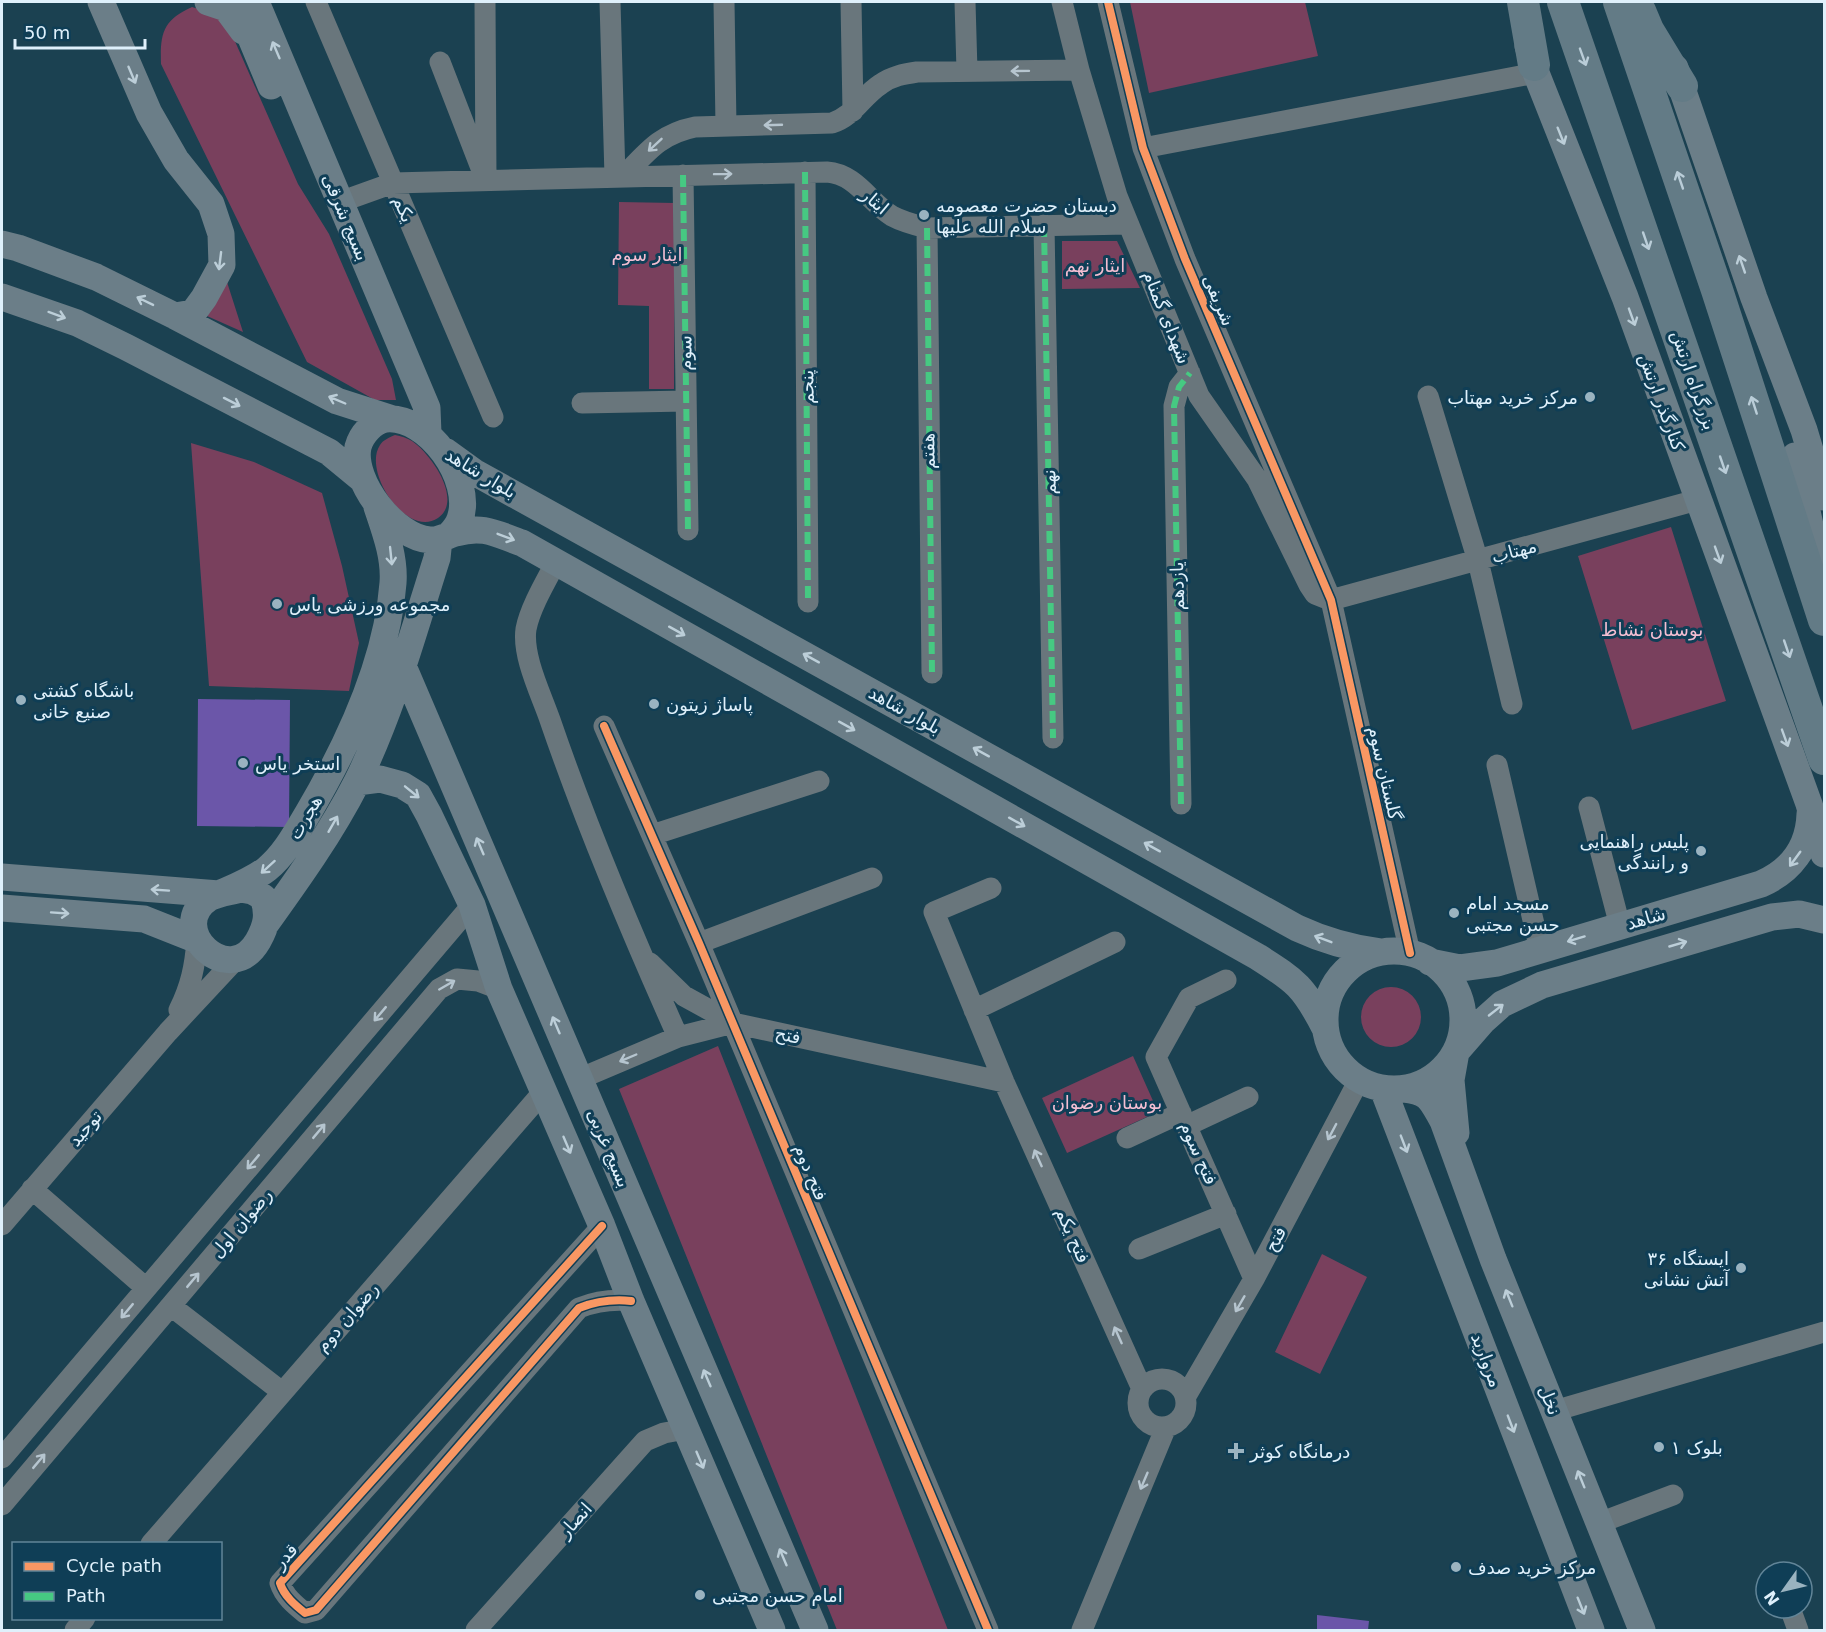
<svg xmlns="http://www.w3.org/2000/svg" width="1826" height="1632" viewBox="0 0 1826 1632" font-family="'DejaVu Sans',Cairo,sans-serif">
<rect width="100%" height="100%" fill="#1b4151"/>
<path fill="#79405d" d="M1130,2H1305L1318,56L1149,93Z
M192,7L214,14L230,30L298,184L329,234L392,379L396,400H375L307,362L161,64C160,33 163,20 192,7Z
M619,202L675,203L674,389H649V306L618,305Z
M1062,241H1117L1140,288L1062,289Z
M227,282L243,332L207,316Z
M395,435C401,436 407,438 412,441C430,453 464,500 438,518C407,539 362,472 380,445C383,440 390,437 395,435Z
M191,443L254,462L322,493L342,566L359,643L349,691L209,686Z
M1671,527L1726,701L1632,730L1578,556Z
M1361 1017a30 30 0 1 1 60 0a30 30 0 1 1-60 0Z
M718,1046L948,1630H837L619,1089Z
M1133,1056L1158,1112L1067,1153L1042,1098Z
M1322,1254L1367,1277L1320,1374L1275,1352Z"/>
<path fill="#6b56a9" d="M198,699L290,700L289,827L197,826Z
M1317,1615L1369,1621L1368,1630H1317Z"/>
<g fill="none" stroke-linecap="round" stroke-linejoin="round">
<path stroke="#69767c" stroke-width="21" d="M316,2L493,417
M485,2L486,180
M610,2L615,177
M724,2L726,126
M851,2L853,111
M965,2L967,71
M1062,2L1079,70L1117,196L1199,396L1257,479L1309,585L1315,594L1325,598
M1108,2L1143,148L1185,259L1331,600L1410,953
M440,62L481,168
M1143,148L1536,73
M805,172L808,602
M683,175L688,530
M623,177C647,152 660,134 695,127L832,123C854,116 862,96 881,84C892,76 904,74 917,72L1079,70
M340,202L393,183L827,172C856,174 869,202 892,216C903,222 915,225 927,228L1128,224
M1044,225L1053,738
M927,228L932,673
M1428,396L1478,561L1512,704
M582,403L686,401
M556,562C546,581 530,608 526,629C522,656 541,694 550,720C587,828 631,932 678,1037
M1331,600L1697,500
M604,726L699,943L988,1630
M1497,765L1540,950
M1181,804L1174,406L1179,387L1190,373
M1589,807L1620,926
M652,835L819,781
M991,888L934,912L1004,1082L1142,1389
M699,943L872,878
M650,963L684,996L733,1023
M1226,980L1189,998L1156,1057L1254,1279
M179,1010C191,986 195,966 197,940
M974,1010L1115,942
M579,1079L678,1037L733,1023L1004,1082
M1186,1126L1248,1097
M1127,1138L1181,1113
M32,1189L146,1288
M2,1225L168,1032L236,959
M602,1226L280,1583C284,1596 295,1605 305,1613L316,1610L579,1308C597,1301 612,1299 631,1301
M1139,1249L1226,1214
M171,1306L282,1392
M1138 1403a24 24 0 1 1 48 0a24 24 0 1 1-48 0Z
M1186,1396L1254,1279L1359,1080
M1554,1411L1824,1332
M2,1458L472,905
M2,1505L439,989L457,979L478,981L499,989
M1599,1523L1673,1495
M151,1544L544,1091
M1790,1608L1798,1630
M75,1630L85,1618
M476,1630L645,1441L664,1433L686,1429
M1082,1630L1166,1427"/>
<path stroke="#6b7e88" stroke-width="27" d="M101,2L149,113L176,160L211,204L221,234L222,265L204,298L193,313L175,316
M208,2L226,8L243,31
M236,2L271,86
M256,2L427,408L428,434
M1528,46L1536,73L1625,297L1809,804L1824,854
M1675,68L1754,298L1804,430L1824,497
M2,244L18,248L96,277L175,316L337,401L393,419
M2,297L77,323L126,347L329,452L363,480
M445,451L474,472L1297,928C1325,941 1350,948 1380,952
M1795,456L1818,562
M450,534C454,530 458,525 460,519C474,480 428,415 386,419C373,421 361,435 358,447C351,481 395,538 430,540C439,541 448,535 456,533C484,525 496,534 522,543L1258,957C1296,981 1304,987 1325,1028
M403,666L815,1630
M357,782L380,779L402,785L418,795L429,815L472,905L499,989L602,1226L631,1301L772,1630
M2,877L219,894C235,887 253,880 267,869C285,854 296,833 308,813C348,745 387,663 393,583C395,557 385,531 377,507
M241,889L252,891L263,897C269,914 267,925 258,941C229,991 164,928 209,898C218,893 230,892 241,889Z
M2,908L144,919L197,940
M265,925C298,879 331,833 357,782C392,711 413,633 437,558L439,539
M1325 1020a69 69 0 1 1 138 0a69 69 0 1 1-138 0Z
M1430,962L1460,968L1497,963L1761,884C1791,871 1809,847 1810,814
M1383,1089L1591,1630
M1404,1089C1430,1092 1431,1100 1443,1121L1493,1259L1642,1630
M1456,1133L1451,1080L1456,1052L1483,1021L1502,1004L1542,985L1772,917L1799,914L1824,920"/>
<path stroke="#637b86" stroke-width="32" d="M1523,2L1534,65
M1563,2L1824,759
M1619,2L1717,290L1824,620
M1640,11L1648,30L1682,86"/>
<path stroke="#46c982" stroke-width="6" stroke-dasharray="12 6" stroke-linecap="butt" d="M805,172L808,602
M683,175L688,530
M1044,225L1053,738
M927,228L932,673
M1181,804L1174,406L1179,387L1190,373"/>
<g stroke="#0f3e56" stroke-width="11">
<path id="cycleway" d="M1108,2L1143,148L1185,259L1331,600L1410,953
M604,726L699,943L988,1630
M602,1226L280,1583C284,1596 295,1605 305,1613L316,1610L579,1308C597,1301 612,1299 631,1301"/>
</g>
<use href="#cycleway" stroke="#f99763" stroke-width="8"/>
</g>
<defs><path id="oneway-shaft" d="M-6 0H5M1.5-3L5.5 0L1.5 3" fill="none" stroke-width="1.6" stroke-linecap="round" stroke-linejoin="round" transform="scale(1.5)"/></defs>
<g stroke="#bcced8">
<use href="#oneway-shaft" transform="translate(276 50) rotate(-113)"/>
<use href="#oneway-shaft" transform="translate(132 75) rotate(67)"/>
<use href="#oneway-shaft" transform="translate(1561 136) rotate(68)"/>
<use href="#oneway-shaft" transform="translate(220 261) rotate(97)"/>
<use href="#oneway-shaft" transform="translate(1742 264) rotate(-109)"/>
<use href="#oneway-shaft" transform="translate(145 301) rotate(-154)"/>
<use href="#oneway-shaft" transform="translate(57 315) rotate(20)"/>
<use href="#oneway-shaft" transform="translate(1632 317) rotate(70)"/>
<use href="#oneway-shaft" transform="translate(337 400) rotate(-157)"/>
<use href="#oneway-shaft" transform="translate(232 402) rotate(27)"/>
<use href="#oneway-shaft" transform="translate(506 537) rotate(21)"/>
<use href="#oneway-shaft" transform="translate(1718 555) rotate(70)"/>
<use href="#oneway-shaft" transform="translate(391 556) rotate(84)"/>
<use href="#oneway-shaft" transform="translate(677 631) rotate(29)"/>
<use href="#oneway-shaft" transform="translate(811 658) rotate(-151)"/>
<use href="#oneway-shaft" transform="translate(847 726) rotate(29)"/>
<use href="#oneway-shaft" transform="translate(1785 738) rotate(70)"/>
<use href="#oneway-shaft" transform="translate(981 752) rotate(-151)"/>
<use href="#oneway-shaft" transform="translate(412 792) rotate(39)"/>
<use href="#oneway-shaft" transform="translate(1017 822) rotate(29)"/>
<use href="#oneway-shaft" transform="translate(333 824) rotate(-60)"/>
<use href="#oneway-shaft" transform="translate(480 846) rotate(-113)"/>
<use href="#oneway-shaft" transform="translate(1152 847) rotate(-151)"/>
<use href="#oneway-shaft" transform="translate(1795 859) rotate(126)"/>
<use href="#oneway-shaft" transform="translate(268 867) rotate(138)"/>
<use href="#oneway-shaft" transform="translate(160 890) rotate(-176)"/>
<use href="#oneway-shaft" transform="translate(60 913) rotate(4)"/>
<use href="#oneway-shaft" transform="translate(1323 939) rotate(-159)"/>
<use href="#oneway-shaft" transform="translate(1576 939) rotate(163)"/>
<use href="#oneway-shaft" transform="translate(1678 944) rotate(-16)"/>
<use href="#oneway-shaft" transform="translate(1496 1010) rotate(-38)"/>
<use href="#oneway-shaft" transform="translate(556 1025) rotate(-113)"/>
<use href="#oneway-shaft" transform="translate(1404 1144) rotate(69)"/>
<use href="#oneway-shaft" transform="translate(567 1145) rotate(67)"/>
<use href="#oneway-shaft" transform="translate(1509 1298) rotate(-112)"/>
<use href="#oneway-shaft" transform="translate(707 1378) rotate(-113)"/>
<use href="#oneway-shaft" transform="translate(1511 1424) rotate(69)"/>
<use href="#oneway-shaft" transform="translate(700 1460) rotate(67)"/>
<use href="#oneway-shaft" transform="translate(1581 1479) rotate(-112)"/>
<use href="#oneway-shaft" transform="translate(783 1557) rotate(-113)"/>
<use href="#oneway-shaft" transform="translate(1581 1606) rotate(68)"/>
</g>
<g stroke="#bacdd8">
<use href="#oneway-shaft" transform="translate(1583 57) rotate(70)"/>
<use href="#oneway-shaft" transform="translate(1680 180) rotate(-109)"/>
<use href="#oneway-shaft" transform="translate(1646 241) rotate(71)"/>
<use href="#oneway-shaft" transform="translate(1754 405) rotate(-108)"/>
<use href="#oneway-shaft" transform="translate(1723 465) rotate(71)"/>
<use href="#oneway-shaft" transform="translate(1787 649) rotate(71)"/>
</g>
<g stroke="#b6c5cf">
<use href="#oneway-shaft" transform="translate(1020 71) rotate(179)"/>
<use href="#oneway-shaft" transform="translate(773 125) rotate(178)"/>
<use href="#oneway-shaft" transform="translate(655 145) rotate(137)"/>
<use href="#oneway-shaft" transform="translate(723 174) rotate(-1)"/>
<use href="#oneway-shaft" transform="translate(447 985) rotate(-30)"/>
<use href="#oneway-shaft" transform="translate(380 1014) rotate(130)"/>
<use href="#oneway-shaft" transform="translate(628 1058) rotate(157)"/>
<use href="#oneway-shaft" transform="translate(319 1131) rotate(-50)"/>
<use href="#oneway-shaft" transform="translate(1332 1132) rotate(118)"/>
<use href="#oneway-shaft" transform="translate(1038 1158) rotate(-114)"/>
<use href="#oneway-shaft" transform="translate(253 1162) rotate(130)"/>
<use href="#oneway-shaft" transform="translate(193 1280) rotate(-50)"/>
<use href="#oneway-shaft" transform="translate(1240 1304) rotate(120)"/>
<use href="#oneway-shaft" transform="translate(127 1311) rotate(130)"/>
<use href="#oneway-shaft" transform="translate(1118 1335) rotate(-114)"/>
<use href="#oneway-shaft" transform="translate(39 1461) rotate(-50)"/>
<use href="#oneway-shaft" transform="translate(1144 1481) rotate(113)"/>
</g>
<g fill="#9ab3c0" stroke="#0f3e56" stroke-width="2">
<circle cx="924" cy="215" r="6"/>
<circle cx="1590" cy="397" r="6"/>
<circle cx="277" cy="604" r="6"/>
<circle cx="21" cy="700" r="6"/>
<circle cx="654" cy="704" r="6"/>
<circle cx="243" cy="763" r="6"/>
<circle cx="1701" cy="851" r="6"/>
<circle cx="1454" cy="913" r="6"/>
<circle cx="1741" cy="1268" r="6"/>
<circle cx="1659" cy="1447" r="6"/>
<path d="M1233 1442h6v6h6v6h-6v6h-6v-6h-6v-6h6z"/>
<circle cx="1456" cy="1567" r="6"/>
<circle cx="700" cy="1595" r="6"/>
</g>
<g text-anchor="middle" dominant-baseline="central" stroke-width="6" stroke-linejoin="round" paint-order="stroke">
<g font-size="18" fill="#dff0fb" stroke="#0f3e56">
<text transform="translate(875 201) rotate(40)">ایثار</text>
<text transform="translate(404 209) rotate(67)">یکم</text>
<text transform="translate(346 217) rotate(67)">بسیج شرقی</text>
<text transform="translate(1219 300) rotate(67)">شریفی</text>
<text transform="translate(1167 317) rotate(68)">شهدای گمنام</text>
<text transform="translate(685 353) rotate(-91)">سوم</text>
<text transform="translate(1694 380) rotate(71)">بزرگراه ارتش</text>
<text transform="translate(807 387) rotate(-91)">پنجم</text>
<text transform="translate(1662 402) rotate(70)">کنارگذر ارتش</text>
<text transform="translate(928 451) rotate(-91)">هفتم</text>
<text transform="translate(481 473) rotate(31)">بلوار شاهد</text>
<text transform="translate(1049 482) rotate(-91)">نهم</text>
<text transform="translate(1514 551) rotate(-15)">مهتاب</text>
<text transform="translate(1177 586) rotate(-91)">یازدهم</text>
<text transform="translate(905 710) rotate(29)">بلوار شاهد</text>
<text transform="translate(1385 773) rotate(77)">گلستان سوم</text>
<text transform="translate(305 817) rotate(-59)">هجرت</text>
<text transform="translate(1646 918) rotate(-16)">شاهد</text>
<text transform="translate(788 1035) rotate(12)">فتح</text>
<text transform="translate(85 1128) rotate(-49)">توحید</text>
<text transform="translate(609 1148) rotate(67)">بسیج غربی</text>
<text transform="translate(1199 1153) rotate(66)">فتح سوم</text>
<text transform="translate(811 1172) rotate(67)">فتح دوم</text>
<text transform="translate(241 1223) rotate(-50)">رضوان اول</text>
<text transform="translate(1073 1235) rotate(66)">فتح یکم</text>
<text transform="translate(1275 1239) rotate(-62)">فتح</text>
<text transform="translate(347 1317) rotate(-49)">رضوان دوم</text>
<text transform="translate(1487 1360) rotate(69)">مروارید</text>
<text transform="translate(1550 1400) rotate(68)">نخل</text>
<text transform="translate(575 1520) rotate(-48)">انصار</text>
<text transform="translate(285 1556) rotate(-48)">قدر</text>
</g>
<g font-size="18" fill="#dff0fb" stroke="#0f3e56" text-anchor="start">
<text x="936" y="205">دبستان حضرت معصومه<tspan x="936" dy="21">سلام الله علیها</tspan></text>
<text x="1578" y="397" text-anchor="end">مرکز خرید مهتاب</text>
<text x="289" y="604">مجموعه ورزشی یاس</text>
<text x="33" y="690">باشگاه کشتی<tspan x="33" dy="21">صنیع خانی</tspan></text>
<text x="666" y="704">پاساژ زیتون</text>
<text x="255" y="763">استخر یاس</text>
<text x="1689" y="841" text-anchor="end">پلیس راهنمایی<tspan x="1689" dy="21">و رانندگی</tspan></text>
<text x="1466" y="903">مسجد امام<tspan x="1466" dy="21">حسن مجتبی</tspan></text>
<text x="1729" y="1258" text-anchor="end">ایستگاه ۳۶<tspan x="1729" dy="21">آتش نشانی</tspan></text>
<text x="1671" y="1447">۱ بلوک</text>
<text x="1250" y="1451">درمانگاه کوثر</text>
<text x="1468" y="1567">مرکز خرید صدف</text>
<text x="712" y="1595">امام حسن مجتبی</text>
</g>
<g font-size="18" fill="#f4bed2" stroke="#0f3e56">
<text x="647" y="254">ایثار سوم</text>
<text x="1095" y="265">ایثار نهم</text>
<text x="1652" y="629">بوستان نشاط</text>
<text x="1107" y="1102">بوستان رضوان</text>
</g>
</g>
<rect width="1826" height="1632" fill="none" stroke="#dff0fb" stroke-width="6"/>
<rect x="12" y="1542" width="210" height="78" fill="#0f3e56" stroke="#628598" stroke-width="1.5"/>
<rect x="24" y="1562" width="30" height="9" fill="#f99763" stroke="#628598" stroke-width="1.5"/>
<text x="66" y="1572" font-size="18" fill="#dff0fb">Cycle path</text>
<rect x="24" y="1592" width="30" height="9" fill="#46c982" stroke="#628598" stroke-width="1.5"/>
<text x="66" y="1602" font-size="18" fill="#dff0fb">Path</text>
<g transform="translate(1784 1590) rotate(236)"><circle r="28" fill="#0f3e56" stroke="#628598" stroke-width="1.5"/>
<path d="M0-4.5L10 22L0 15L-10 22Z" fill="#9ab3c0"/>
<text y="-9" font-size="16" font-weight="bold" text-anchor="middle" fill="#dff0fb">N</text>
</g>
<path d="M15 39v9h130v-9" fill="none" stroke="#dff0fb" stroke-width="3"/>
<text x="24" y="39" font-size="18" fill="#dff0fb" stroke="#0f3e56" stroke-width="4.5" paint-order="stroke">50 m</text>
</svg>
